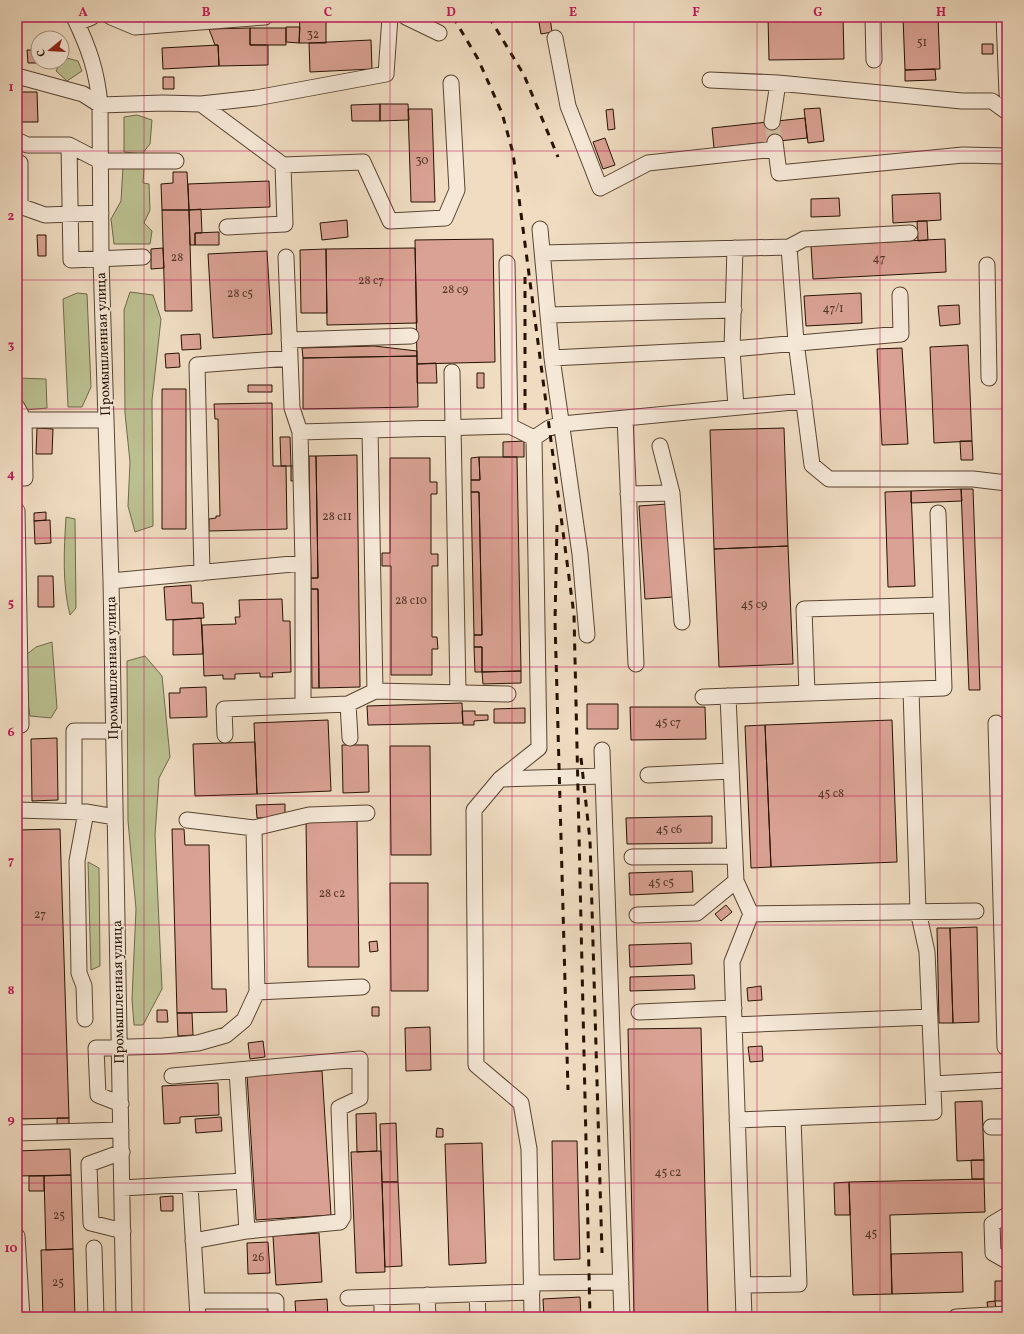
<svg xmlns="http://www.w3.org/2000/svg" width="1024" height="1334" viewBox="0 0 1024 1334" font-family="Vollkorn,serif">
<rect width="100%" height="100%" fill="#efdcc1"/>
<filter id="stains"><feTurbulence type="fractalNoise" baseFrequency=".005" numOctaves="4"/><feColorMatrix values="0 0 0 0 .2 0 0 0 0 .09 0 0 0 0 .02 0 0 0 .5 -.17"/></filter>
<radialGradient id="worn" r=".72"><stop offset=".6" stop-color="#630" stop-opacity="0"/><stop offset="1" stop-color="#630" stop-opacity=".3"/></radialGradient>
<path fill="#bbc091" stroke="#70694a" d="M63,57L78,61L82,71L67,81L56,71Z
M137,115L152,120L150,144L142,154L124,152V117Z
M123,167L144,168L143,183L149,184L150,210L144,223L152,231L150,244H114L111,219L121,201Z
M130,292L153,295L161,319L152,400L153,526L135,532L128,506L130,462L125,413L124,310Z
M77,293L87,294L91,387L82,407H68L63,299Z
M17,378L46,379L47,408L26,410L17,393Z
M66,517L75,519L76,608L70,615C62,584 64,549 66,517Z
M52,642L57,708L51,718L30,716L27,696L26,655L36,647Z
M145,656L162,676L170,757L159,778L155,835L162,989L143,1025H134L132,999L136,909L128,821L127,661Z
M88,862L99,868L100,966L91,970Z"/>
<path fill="#daa294" stroke="#261202" d="M300,17H326V43H299Z
M538,17H550L552,32L541,34Z
M768,17H843L844,59L769,60Z
M903,17H938L940,69L905,70Z
M286,27H300L299,43L286,42Z
M250,28H286V45H250Z
M250,28V45H268V65L219,66L218,45H215L209,29Z
M371,40L372,69L310,72L309,43Z
M982,44H993V54H982Z
M218,45L219,66L163,69L162,48Z
M27,50H35L36,63H28Z
M935,69L936,80L905,81V70Z
M163,77H174V89H163Z
M21,92H37L38,122H21Z
M380,104H408L409,120L380,121Z
M380,104V121H352L351,105Z
M820,108L824,141L808,143L804,109Z
M408,109H432L435,202H411Z
M613,109L615,129L608,130L606,110Z
M805,118L807,138L714,148L712,128Z
M605,138L615,165L603,169L593,142Z
M173,172H187L189,210H162L161,184L173,183Z
M269,181L270,207L189,210L188,184Z
M940,193L941,220L893,223L892,195Z
M839,198L840,216L811,217V199Z
M201,209L202,233H195V245H190L189,210Z
M162,210H189L192,311H165Z
M347,220L348,237L322,240L320,223Z
M917,221H927L928,240L918,241Z
M219,232V245H195V233Z
M37,235H46V256H38Z
M493,239L495,362L417,364L415,240Z
M945,239L946,272L813,279L811,246Z
M163,248L164,268L151,269V249Z
M415,248L417,323L327,325L326,249Z
M326,249L327,313H301L300,250Z
M267,251L272,334L213,338L208,254Z
M861,293L862,323L806,326L804,296Z
M959,305L960,324L940,326L938,306Z
M200,334L201,349L182,350L181,335Z
M968,345L972,441L934,443L930,347Z
M374,346L417,351V356L303,358L302,348Z
M902,348L908,444L882,445L877,349Z
M179,353L180,367L166,368L165,354Z
M417,356L418,407L303,409V358Z
M436,363L437,383H417V364Z
M477,373H484V388H477Z
M248,385H272V392H248Z
M162,389H186V529H162Z
M272,403L273,466H286L287,529L209,531V519L216,518V516H220L218,419H215L214,404Z
M37,428L53,429L52,454H36Z
M784,428L788,546L714,549L710,430Z
M280,437H290L291,466H281Z
M524,441V457H503V442Z
M960,441H972L973,460H961Z
M357,455L360,687L319,688L318,589H311V578H318L316,456Z
M309,456H316L318,578H311Z
M479,457H517L521,671L482,672V647H474V635H482L479,492H471V480H480Z
M479,457L480,480H471V458Z
M390,458H430V482H437V494H431V554H438V566H432V637H437L438,649H432V675H391V566H382V553H390Z
M291,466H298V480L291,481Z
M961,489L962,501L911,503V491Z
M961,489H973L980,690H969Z
M911,491L915,586L888,587L885,492Z
M471,492H479L482,635H474Z
M667,504L673,597L645,599L639,506Z
M46,512V520L34,521V513Z
M50,520L51,543L35,544L34,521Z
M788,546L793,664L719,667L714,549Z
M38,576H53L54,607H38Z
M191,585L192,603H203L204,618L166,620L164,587Z
M311,589H318L319,688H312Z
M282,599L283,621H290L291,672L272,673L273,677H260V673L235,674V679H223V675L204,676L202,625L236,624L235,617H240L239,600Z
M201,618L203,654L173,655V620Z
M474,647H482V672H475Z
M521,671V683L483,684L482,672Z
M206,687L207,717L170,718L169,693H180V688Z
M462,703L463,723L368,725L367,706Z
M587,704H618V729H587Z
M630,707H705L706,739L631,740Z
M525,708V723H494V709Z
M462,711H475V715H488V720L474,721V725H463Z
M328,720L331,791L257,794L254,723Z
M892,720L897,862L771,867L765,725Z
M765,725L771,867L751,868L745,726Z
M57,738L58,800L32,801L31,739Z
M255,742L257,794L195,796L193,744Z
M342,745H368L369,792L343,793Z
M390,746H430L431,855H391Z
M285,804V817L257,818L256,805Z
M712,816V843L627,844L626,818Z
M306,821H357L359,967H308Z
M60,829L69,1118L17,1119V830Z
M172,829H184L185,845H209L212,989H226L227,1012L177,1013Z
M692,871L693,892L630,895L629,873Z
M390,883H428V991H391Z
M726,905L732,912L721,921L715,914Z
M977,927L979,1022L953,1023L950,928Z
M937,928H950L953,1023H939Z
M377,941L378,951L370,952L369,942Z
M691,943L692,964L630,967L629,945Z
M694,975L695,989L630,991V977Z
M761,986L762,1000L748,1001L747,988Z
M372,1007H379V1016H372Z
M157,1010H167L168,1022H157Z
M177,1013H192L193,1035L178,1036Z
M430,1027L431,1070L406,1071L405,1028Z
M701,1028L708,1317H634L628,1029Z
M263,1041L265,1057L250,1059L248,1043Z
M762,1046L763,1061L750,1062L748,1047Z
M322,1071L331,1215L256,1220L247,1075Z
M218,1083L219,1115L180,1117V1123L164,1124L162,1086Z
M982,1101L984,1160L957,1161L955,1102Z
M376,1113L377,1151L357,1152L356,1114Z
M221,1117L222,1131L196,1133L195,1119Z
M57,1118H69V1127H57Z
M396,1123L398,1182H382L380,1124Z
M437,1128L443,1129V1137H436Z
M552,1141H577L580,1259L554,1260Z
M482,1143L486,1263L449,1265L445,1144Z
M70,1149L71,1175L17,1176V1151Z
M381,1151L385,1272L356,1273L351,1152Z
M971,1160H984V1179H972Z
M71,1175L73,1249L46,1250L44,1176Z
M17,1176H20L21,1192L17,1193Z
M29,1176H44V1191H29Z
M984,1179L985,1212L890,1215L892,1294L853,1295L849,1182Z
M382,1182H398L402,1266L385,1267Z
M849,1182L850,1215H835L834,1183Z
M173,1196V1211H161L160,1197Z
M319,1233L322,1282L276,1285L273,1236Z
M268,1242L270,1273L248,1274L247,1243Z
M73,1249L75,1317H43L41,1250Z
M962,1252L963,1292L892,1294L891,1254Z
M995,1281H1007V1301H995Z
M580,1297L581,1317H544L543,1299Z
M327,1299L328,1317H296L295,1301Z
M995,1301L996,1310H988L987,1302Z
M831,1312V1317H793V1313Z"/>
<g fill="none" stroke-linecap="round" stroke-linejoin="round">
<path stroke="#d1bea4" stroke-width="15" stroke-dasharray="15 8" stroke-linecap="butt" d="M772,122L775,142"/>
<g stroke="#584432" stroke-width="17">
<path id="minor" d="M74,17C89,48 97,71 100,105L101,259L111,581L124,1317
M111,17L135,27L265,17
M406,17L439,33
M873,17L874,60
M1004,17L1007,94
M77,23L92,17
M555,38L568,106L600,188L648,163L776,149
M17,76L83,94L100,105L163,103L201,104L256,98L386,74L390,17
M710,80L778,83L962,101H992L1007,112
M201,104L283,165L363,162L390,221L445,218L457,190L451,83
M772,122L778,83
M17,140L27,145H69L100,161H176
M775,142L779,173L963,155L1007,156
M69,145L71,260L143,257
M20,163V205
M17,205L45,215L101,213
M227,227L285,224L283,165
M540,229L552,358L580,554L587,635
M789,247L796,342L812,465L829,479H973L1007,483
M735,248L732,349L736,407
M543,253L789,247L804,239L910,233
M286,257L292,408L300,432L303,563V706
M507,263L510,426
M987,265L989,378
M548,315L734,310
M289,340L411,336
M552,358L732,349L901,334L900,295
M452,372L458,693
M17,407L24,420L25,478H17
M625,418L636,664
M24,420H106
M370,430L375,691
M300,432L510,426L534,438L539,748L500,779L474,810L476,1065L521,1103L529,1149L532,1317
M534,438L549,428L562,424L804,401
M660,446L672,493L682,622
M628,494L672,493
M17,511L21,725H17
M202,573L197,365L290,358
M111,581L303,563
M807,693L804,609L941,605
M728,696L736,881L751,914
M703,697L944,688L938,513
M348,704L350,738
M996,723L1005,1047
M225,735L224,709L348,704L375,691L508,694
M602,750L622,1317
M648,775L731,771
M500,779L603,776
M17,810L86,812L115,817
M74,812V731H114
M187,820L254,828
M632,857L735,856
M637,915L697,913L736,881
M257,992L362,987
M639,1012L734,1008
M85,1019L84,986L79,973L77,861L86,812
M734,1025L930,1017
M237,1070L247,1231
M172,1076L360,1059V1098L339,1108L343,1217L340,1222L247,1231L193,1241
M933,1084L1007,1080
M121,1104L98,1095L96,1048L163,1046L198,1043L226,1035L244,1020L257,992L254,828L309,815L367,813
M737,1120L934,1112L927,952L918,911L911,690
M991,1127H1007
M17,1133L121,1130
M122,1152L89,1164L91,1223L123,1231
M190,1185L198,1317
M122,1188L244,1181
M1007,1215L992,1224L993,1253L1007,1261
M17,1236L22,1317
M94,1248L96,1317
M532,1283L621,1282
M743,1285L799,1284L793,1118
M477,1294L478,1317
M427,1295L428,1317
M382,1297V1317
M348,1298L532,1292
M197,1301H276V1317
M744,1317L732,962L751,914L976,911
M956,1317L1007,1314"/>
</g>
<use href="#minor" stroke="#f5e8d7" stroke-width="15"/>
<path stroke="#261202" stroke-width="3" stroke-dasharray="7 7" stroke-linecap="butt" d="M453,17L478,59L502,113L513,153L574,615L590,1317
M489,17L524,75L558,157
M525,410V276
M557,525L555,621L568,1090
M581,758L590,840L602,1253"/>
</g>
<path fill="none" stroke="#c2185b" stroke-width="1" stroke-opacity="0.55" d="M144,17V1317M267,17V1317M390,17V1317M512,17V1317M634,17V1317M757,17V1317M880,17V1317M17,151H1007M17,280H1007M17,409H1007M17,538H1007M17,667H1007M17,796H1007M17,925H1007M17,1054H1007M17,1183H1007"/>
<g text-anchor="middle" dominant-baseline="central" stroke-width="3" stroke-linejoin="round" paint-order="stroke">
<g font-size="12" fill="#533626">
<text x="313" y="35">32</text>
<text x="922" y="43">51</text>
<text x="422" y="161">30</text>
<text x="177" y="258">28</text>
<text x="879" y="259">47</text>
<text x="371" y="281">28 с7</text>
<text x="455" y="290">28 с9</text>
<text x="240" y="294">28 с5</text>
<text x="833" y="309">47/1</text>
<text x="337" y="517">28 с11</text>
<text x="411" y="601">28 с10</text>
<text x="754" y="605">45 с9</text>
<text x="668" y="723">45 с7</text>
<text x="831" y="794">45 с8</text>
<text x="669" y="830">45 с6</text>
<text x="661" y="883">45 с5</text>
<text x="332" y="894">28 с2</text>
<text x="40" y="915">27</text>
<text x="668" y="1173">45 с2</text>
<text x="59" y="1216">25</text>
<text x="871" y="1234">45</text>
<text x="258" y="1258">26</text>
<text x="58" y="1283">25</text>
</g>
<g font-size="14" fill="#261202" stroke="#f5e8d7">
<text transform="translate(104 344) rotate(-92)">Промышленная улица</text>
<text transform="translate(113 668) rotate(-91)">Промышленная улица</text>
<text transform="translate(119 992) rotate(-91)">Промышленная улица</text>
</g>
</g>
<rect width="1024" height="1334" fill="none" stroke="#efdcc1" stroke-width="44"/>
<g transform="translate(50 50) rotate(252)"><circle r="19" fill="#f5e8d7" stroke="#a29282"/>
<path d="M0-3L7 15L0 10L-7 15Z" fill="#8f2418"/>
<text y="-6" font-size="11" font-weight="bold" text-anchor="middle" fill="#261202">С</text>
</g>
<rect x="22" y="22" width="980" height="1290" fill="none" stroke="#c2185b" stroke-width="1.5"/>
<g font-size="13" text-anchor="middle" font-weight="bold" fill="#c2185b">
<text x="83" y="16">A</text>
<text x="206" y="16">B</text>
<text x="328" y="16">C</text>
<text x="451" y="16">D</text>
<text x="573" y="16">E</text>
<text x="696" y="16">F</text>
<text x="818" y="16">G</text>
<text x="941" y="16">H</text>
<text x="11" y="91">1</text>
<text x="11" y="220">2</text>
<text x="11" y="349">3</text>
<text x="11" y="478">4</text>
<text x="11" y="607">5</text>
<text x="11" y="736">6</text>
<text x="11" y="865">7</text>
<text x="11" y="994">8</text>
<text x="11" y="1123">9</text>
<text x="11" y="1252">10</text>
</g>
<rect width="100%" height="100%" filter="url(#stains)"/>
<rect width="100%" height="100%" fill="url(#worn)"/>
</svg>
